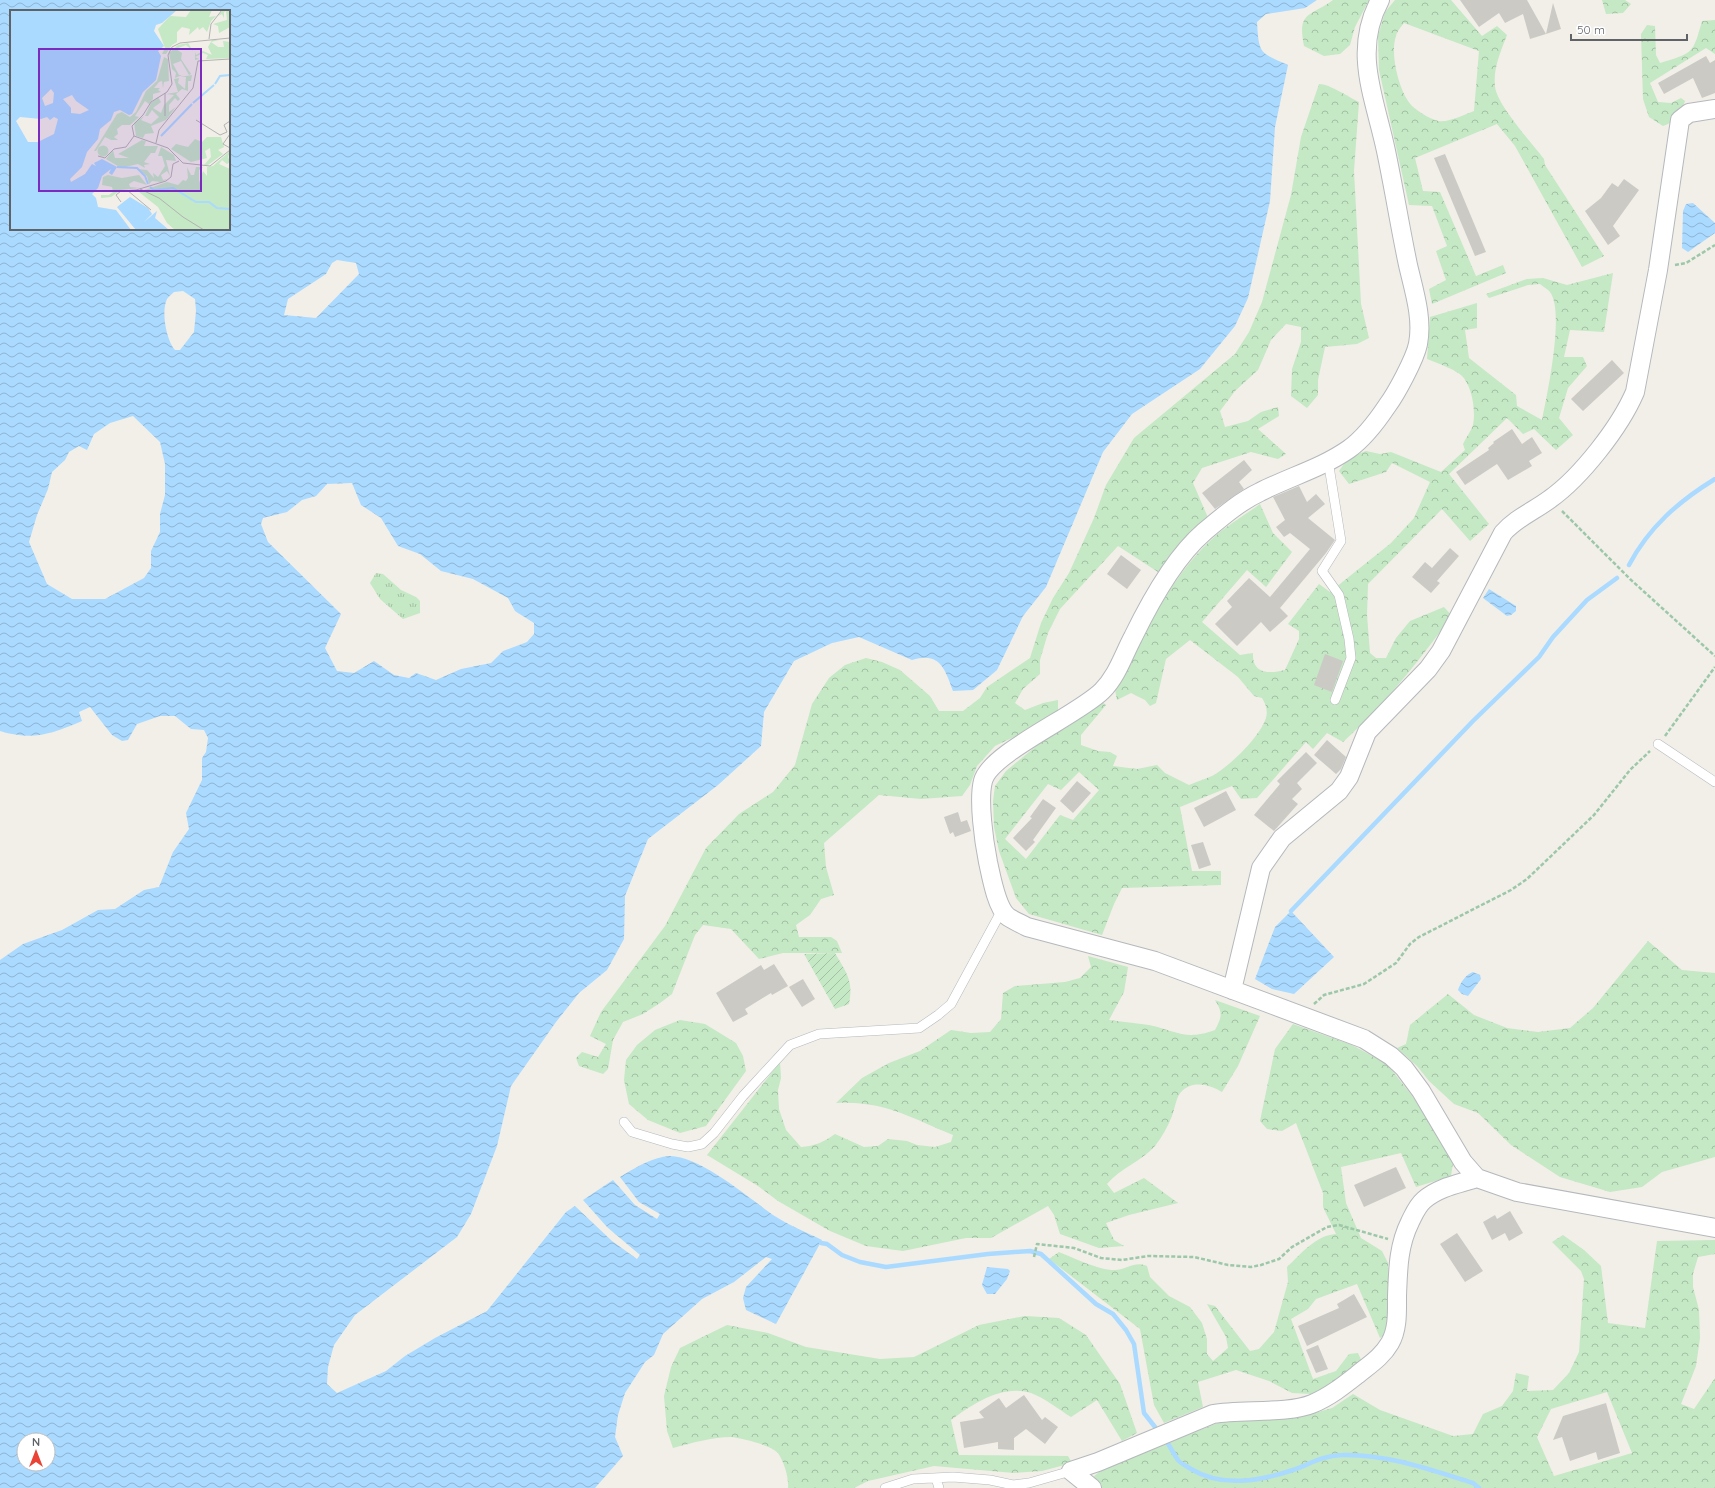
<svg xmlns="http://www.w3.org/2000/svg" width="1715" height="1488" viewBox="0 0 1715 1488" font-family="Quicksand,sans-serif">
<defs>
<pattern id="grass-tufts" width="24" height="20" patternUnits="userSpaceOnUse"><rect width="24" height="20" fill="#c5e8c5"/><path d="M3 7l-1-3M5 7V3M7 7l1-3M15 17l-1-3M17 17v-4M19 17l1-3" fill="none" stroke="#a3c0a4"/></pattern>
<pattern id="forest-crowns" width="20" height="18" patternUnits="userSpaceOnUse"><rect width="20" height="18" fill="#c5e8c5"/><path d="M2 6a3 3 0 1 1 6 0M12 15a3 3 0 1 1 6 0" fill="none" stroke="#a3c0a4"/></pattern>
<pattern id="garden-furrows" width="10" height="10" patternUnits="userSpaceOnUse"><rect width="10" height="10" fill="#c5e8c5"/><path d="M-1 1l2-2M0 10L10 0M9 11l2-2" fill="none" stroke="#a3c0a4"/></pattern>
<pattern id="water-waves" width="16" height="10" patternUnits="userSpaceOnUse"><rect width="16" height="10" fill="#aadaff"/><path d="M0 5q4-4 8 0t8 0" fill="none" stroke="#8eb4d2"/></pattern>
</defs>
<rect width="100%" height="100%" fill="#f1efe8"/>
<path fill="url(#grass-tufts)" d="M376,573L383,574L401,590L416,597L420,601V613L403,619L380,599L370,583Z"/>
<path fill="url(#forest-crowns)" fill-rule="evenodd" d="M1333,0H1369L1355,27L1350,45L1340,54L1324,56L1304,46C1297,11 1310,17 1333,0Z
M1395,0H1451L1482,36L1497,26L1507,35C1501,51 1493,68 1495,86C1496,104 1532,143 1544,159L1545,165L1604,256L1582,267L1515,146L1497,124L1415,158L1423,191L1440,192L1476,276L1503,265L1506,273L1432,304L1429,289L1446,280L1436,251L1447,246L1432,206L1409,205L1379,70L1378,36L1385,12ZM1404,23L1479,51L1474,111C1466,114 1447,123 1439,121C1429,119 1413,109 1408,101C1398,86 1390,53 1396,36C1397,31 1401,27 1404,23Z
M1602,0H1625L1631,4L1623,13L1606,14Z
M1715,20V54L1706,48L1650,83L1658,102L1671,103L1681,98L1685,101C1681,113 1676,122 1663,126L1649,117L1643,99L1641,34L1647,25L1655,26L1656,55L1660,63C1693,53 1693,54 1702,21Z
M1319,84C1330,84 1348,97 1359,102L1354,171L1361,304L1369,338L1357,344L1325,347L1318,380V395L1307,408L1291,396L1292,369L1301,342V327L1286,324L1271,340L1258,370L1235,391L1220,411L1225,427L1248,421L1261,412L1278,407L1279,416L1258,429L1286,454L1278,459L1251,452L1202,468L1193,483L1209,520L1184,539L1158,572L1118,546L1060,609L1048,633L1040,660V674L1023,689L1015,703L1025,710L1043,703L1058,700V712L1035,727L995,746L977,766L970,785L962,796L921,799L879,795L824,843L826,867L834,895L821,899L810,915L796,925L799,937H831L837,941L842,953H783L759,959L731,929L703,925L695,935L672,994L660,1003L643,1014L623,1022L613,1040L608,1069L603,1074L579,1066L576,1058L582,1052L598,1057L606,1044L590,1036L601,1012L665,926L706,848L739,814L773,792L795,765L812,704L829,678L845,665L866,658L882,662L900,670L930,696L939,711H963L980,698L987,687L1030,658L1041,623L1053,598L1069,573L1094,518L1106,485L1134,438L1235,354L1249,332L1262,302L1291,195L1301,137Z
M1613,273L1604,332L1570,330L1564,357H1583L1587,366L1568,388L1559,418L1573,435L1556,450L1534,429L1523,434L1507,418L1449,474L1489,524L1470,541L1442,509L1368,584L1367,615L1370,653L1376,658H1386L1396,638L1410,621L1444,607L1452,616C1417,663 1386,703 1343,742L1327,733L1313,749L1306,742L1257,798L1241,799L1232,786L1180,807L1192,871H1221V885L1122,888L1114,904L1102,935L1029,914L1016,898L999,851L994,827L993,801L995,786L1006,771L1040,743L1070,725L1101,701L1106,705L1081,735V745L1098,751L1110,752L1117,756L1113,766L1137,769L1157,765L1165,773L1189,785C1196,782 1205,779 1212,776C1229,767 1260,737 1266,718C1268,711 1266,704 1262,698L1254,696L1238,677L1190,640L1166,659L1156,703L1150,706L1145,700L1131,693L1117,700L1115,690C1143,638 1167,581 1211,540C1225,526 1244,516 1260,504L1273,533L1292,552L1266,587L1247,570L1202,622L1240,655L1253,653C1252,674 1269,674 1285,670L1299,639V631L1288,624L1319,584L1330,592L1391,543L1414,518L1430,482L1392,463L1386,472L1349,484L1339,471L1348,458L1366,451L1380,454L1391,452L1441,472L1465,450L1463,444C1466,438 1471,431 1473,425C1476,410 1472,385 1461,375C1452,368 1437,363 1427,359L1430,317L1477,303V328L1465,330L1469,358L1516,395L1517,406L1542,420C1547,395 1565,312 1550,292C1548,289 1543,287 1540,284L1528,285L1489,298L1486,294L1527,279L1543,278L1567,285ZM1079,772L1099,790L1073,820L1060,815L1026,859L1005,839L1048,784L1061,790Z
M1648,941L1682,970L1715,973V1157L1662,1172L1642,1187L1610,1192L1560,1177L1511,1145L1478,1113L1454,1104L1429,1081L1417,1066L1397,1048L1406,1044L1410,1025L1448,994L1474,1015L1507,1028L1538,1032L1570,1028L1593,1008Z
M1088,956L1128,967L1124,992L1109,1020C1122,1022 1136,1023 1149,1025C1177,1031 1185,1041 1215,1030C1222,1017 1223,1013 1215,1000L1260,1016L1238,1066L1222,1092C1210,1085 1194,1080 1182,1091C1176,1096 1175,1109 1172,1116C1168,1126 1162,1137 1155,1146C1142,1161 1120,1168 1107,1184L1114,1193L1144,1178L1178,1203L1129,1215L1106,1223L1114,1240L1124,1246L1099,1248L1060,1234L1054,1215L1048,1206L991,1238H966L903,1251L866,1246L830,1231L778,1201L758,1186L707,1155L780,1062L781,1078L778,1090L779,1109L786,1130L801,1147C815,1146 824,1142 835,1134L864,1147L878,1146L888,1139L907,1141L917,1145L935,1147L951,1142L953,1135C912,1118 883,1100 836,1103L862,1078L889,1063L920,1051L951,1030L971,1033L990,1032L1001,1019L1003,993L1015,986L1065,982L1080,978L1091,967Z
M680,1020L705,1024L736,1043L743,1056L746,1071L706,1126L680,1133L648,1120L629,1104L624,1080L626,1060L637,1045L655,1030Z
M1293,1024L1352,1045L1387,1064L1424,1111L1453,1163L1451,1176L1416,1187L1401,1153L1341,1167L1346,1203L1361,1238L1382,1251L1388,1263L1389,1293L1386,1334L1380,1338L1357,1284L1316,1299L1308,1309L1291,1319L1313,1379L1336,1371L1349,1354L1358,1353L1362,1362L1329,1388L1311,1394L1292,1393L1269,1381L1236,1370L1198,1382L1203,1407L1164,1423L1154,1405L1140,1329L1049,1259L1059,1252C1074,1258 1100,1271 1116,1270C1128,1269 1135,1261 1147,1266L1150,1277L1169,1296L1190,1307L1202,1323L1207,1339V1354L1213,1361L1228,1348L1226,1337L1207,1304L1215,1306L1250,1351L1259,1349L1274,1332L1288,1282L1287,1267C1301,1254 1316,1235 1336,1234L1323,1207V1193L1296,1123L1282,1131L1267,1129L1260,1121L1275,1049Z
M1563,1235L1584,1250L1601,1266L1608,1323L1645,1328L1657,1241L1715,1240V1254L1698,1257L1693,1274V1287L1699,1310L1700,1338L1696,1366L1681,1404L1694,1409L1715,1378V1488H1079L1103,1469L1218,1423L1304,1416L1332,1408L1353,1394L1380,1410L1453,1436L1473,1434L1483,1414L1502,1406L1513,1391L1516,1373L1529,1376L1527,1391L1553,1390L1569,1373L1579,1352L1584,1279L1581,1271L1552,1242ZM1607,1392L1632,1453L1554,1476L1537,1437L1551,1409Z
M1025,1316L1059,1318L1086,1335L1120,1384L1137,1433L1122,1441L1097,1400L1071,1417C1058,1409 1045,1398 1031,1393C1002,1384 973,1404 951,1420L959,1455L1068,1456L1072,1463L1042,1471L1014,1473L934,1466L868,1481L854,1488H788C789,1477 784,1462 778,1453C771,1445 741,1438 731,1437C712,1437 692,1443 673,1448L667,1431L664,1396L671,1367L680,1348L727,1325L768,1333L806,1347L880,1359L914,1357L979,1325Z"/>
<path fill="url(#garden-furrows)" d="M835,953C846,972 854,981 849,1004L835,1009L804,954Z"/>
<path fill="url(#water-waves)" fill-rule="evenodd" d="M0,0H1317L1305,8L1266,14L1257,22C1259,54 1259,52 1288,65L1275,127L1270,201L1248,298L1235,326L1200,369L1132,414L1103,452L1046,587L1023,616L997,670L973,690L953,691C945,669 940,651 912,660L859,637L832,643L794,661L764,712L761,746L718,785L648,839L625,896L624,939L607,970L579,993L556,1022L511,1086L497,1146L471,1214L457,1237L355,1315L334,1345L328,1367L327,1384L337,1393L386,1371L405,1356L435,1338L487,1311L566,1212L575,1206L612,1241L637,1259L640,1255L607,1227L583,1200L613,1180L635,1205L657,1219L660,1214L639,1202L620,1177C635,1168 652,1157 670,1156C700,1156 749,1198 773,1215C788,1225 806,1232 822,1240L776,1324L746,1310L743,1298L746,1287L772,1259L766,1257L734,1282L702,1299L663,1334L654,1355L645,1362L625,1393L618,1415L615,1437L623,1456L595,1488H0V960L23,944L62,930L98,910L115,909L144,890L159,887L173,852L189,829L186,813L202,780V758L206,752L208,738L204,730L191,729L175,716H160L137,724L128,740L122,741L112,735L90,707L79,712L82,721C51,734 33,741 0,731ZM11,11H229V229H11ZM337,260L356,263L359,274L316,318L284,315L288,299L326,274L332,263ZM183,291L195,299L196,311L194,332L180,350H175C166,340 161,311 167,299C169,296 172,294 174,292ZM133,416L160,442L165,464V495L160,514V532L151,551V568L144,578L105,599H72L47,584L29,542L37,515L48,489L52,472L65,460L69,452L79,446L87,450L94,434L110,423ZM352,483L361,505L381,518L398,546L420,554L441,571L473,579L508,598L515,611L534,623V634L527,642L503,651L491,663L461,669L436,680L416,673L409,678L394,675L374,661L354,673L337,671L325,648L341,614L268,542L261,524L263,518L287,512L302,500L316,496L327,484ZM24,1440H48V1464H24Z
M1693,203L1715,223V233L1688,252L1682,248L1683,211L1686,204Z
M1489,589L1516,606V611L1511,615L1507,616L1483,598Z
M1291,911L1334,957L1294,994L1272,989L1255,979L1275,927Z
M1473,972L1480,975L1481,979L1468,996L1462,994L1458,990C1461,982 1465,975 1473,972Z
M987,1267L1008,1269L1010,1271L1007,1279L995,1294H987L982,1285Z"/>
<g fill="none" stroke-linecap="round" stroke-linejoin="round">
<path stroke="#aadaff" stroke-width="4.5" d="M1629,565C1649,527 1679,501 1715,479
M1291,911L1473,721L1539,657L1553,637L1587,600L1617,578
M821,1243L827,1244L842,1255L860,1262L886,1267L988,1254L1030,1251L1041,1254L1096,1304L1113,1314L1126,1330L1134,1344L1144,1413L1155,1427
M1167,1442C1171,1448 1174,1455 1178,1460C1181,1464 1187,1466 1191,1469C1222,1488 1260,1481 1293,1470C1310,1464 1324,1455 1343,1455C1387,1454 1431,1470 1473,1483L1479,1488"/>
</g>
<path fill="#cccac5" d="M1460,0H1527L1546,34L1530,39L1523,14L1505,23L1499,13L1479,27Z
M1553,3L1561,29L1546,34Z
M1706,56L1710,63L1715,60V93L1702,98L1693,78L1664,94L1658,83Z
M1445,154L1486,252L1475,256L1434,158Z
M1624,179L1639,190L1613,226L1620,236L1608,245L1585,211L1601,198L1612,183L1618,187Z
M1612,360L1624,373L1583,411L1571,399Z
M1512,429L1522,444L1532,437L1542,453L1529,461L1532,466L1508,480L1497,464L1465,485L1456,472L1489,450L1488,448L1494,443L1493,442Z
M1244,460L1252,470L1239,482L1244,489L1215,509L1202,493Z
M1299,486L1307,502L1316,494L1325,504L1308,518L1335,540L1326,553L1280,608L1288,616L1270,632L1261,622L1237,646L1215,624L1232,607L1227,601L1249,578L1270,597L1310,549L1290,533L1284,537L1276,527L1285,520L1273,497Z
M1450,548L1459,556L1437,581L1440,583L1431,593L1412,577L1425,562L1432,568Z
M1121,555L1141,570L1127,589L1107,574Z
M1325,654L1343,661L1332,692L1314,685Z
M1327,740L1346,757L1341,769L1336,774L1314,755Z
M1306,752L1317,763L1297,783L1302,789L1292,799L1298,804L1274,831L1254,815L1280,784L1277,781Z
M1077,781L1091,793L1073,813L1060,801Z
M1226,791L1236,810L1204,827L1194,808Z
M1043,799L1056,808L1033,840L1035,842L1026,851L1013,838L1032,818L1030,817Z
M958,812L961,822L967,820L971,831L955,837L953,832L950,834L944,817Z
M1203,842L1211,865L1199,869L1191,845Z
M774,964L788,986L772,995L771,993L745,1009L748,1014L733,1022L716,993L761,965L764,970Z
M803,979L815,999L802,1007L789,987Z
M1396,1167L1406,1188L1364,1207L1354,1185Z
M1510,1211L1523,1233L1509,1241L1505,1233L1492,1240L1483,1222L1495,1215L1497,1219Z
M1457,1233L1483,1271L1465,1282L1440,1244Z
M1354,1294L1367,1317L1307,1346L1298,1326L1339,1308L1337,1304Z
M1318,1345L1328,1369L1316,1373L1306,1350Z
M1024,1395L1042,1420L1045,1417L1058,1427L1045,1444L1026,1429L1014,1438V1450L998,1449V1442L964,1448L960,1422L984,1418L979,1412L999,1398L1006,1408Z
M1606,1403L1620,1453L1598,1460L1596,1452L1570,1461L1562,1437L1553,1440L1563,1416Z"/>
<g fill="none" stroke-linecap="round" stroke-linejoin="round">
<g stroke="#b5b8bc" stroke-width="10">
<path id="lane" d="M1328,460L1341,541L1322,571L1339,595L1349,639L1351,658L1335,700
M1658,744L1715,782
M624,1122L632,1132L672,1144L688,1147L702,1144L714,1133L743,1096L790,1045L819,1034L919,1028L938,1015L951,1004L1002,910
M936,1478L939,1488
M885,1488L913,1479L953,1477L990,1480L1013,1485L1029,1483L1071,1471"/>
</g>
<g stroke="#b5b8bc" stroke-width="20">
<path id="street" d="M1380,0C1352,52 1375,98 1386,151C1394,189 1400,227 1408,265C1414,291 1423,318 1418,344C1415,359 1396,394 1387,406C1377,421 1363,439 1349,449C1322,468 1289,477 1260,492C1239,502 1222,517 1204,532C1175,557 1150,602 1133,637C1123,656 1117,676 1102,691C1078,715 990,753 983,781C978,800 984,842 988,862C991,875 996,906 1007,916C1012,920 1020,923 1027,927L1155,961L1364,1039L1391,1056L1404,1068L1421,1091L1463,1162L1477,1178L1517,1192L1715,1228
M1232,990L1261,868L1282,838L1339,791L1349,777L1367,732L1428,669L1441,651L1503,533C1516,518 1534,511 1550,499C1581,477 1620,427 1635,392L1658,270L1680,120L1689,113L1715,109
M1071,1471L1098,1462L1213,1414C1241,1409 1287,1414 1312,1404C1329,1397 1343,1386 1357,1375C1369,1365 1382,1357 1390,1343C1398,1329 1397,1312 1397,1296C1398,1271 1398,1246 1410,1222C1414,1214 1417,1206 1424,1200C1439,1187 1459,1184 1477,1178
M1071,1471L1092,1488"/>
</g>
<path stroke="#9cc7a9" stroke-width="2.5" stroke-dasharray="4 2" stroke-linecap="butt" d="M1675,265L1686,263L1715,245
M1562,511L1630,579L1715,656
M1665,736L1715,667
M1314,1004L1324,995L1364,984L1396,963L1410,944L1419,937L1511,890L1527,879L1594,815L1630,770L1650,751
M1034,1257L1037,1244L1074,1248L1101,1258L1122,1260L1148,1256L1194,1257L1228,1265L1251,1267L1261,1265L1279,1259L1292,1247L1327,1227L1339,1225L1388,1239"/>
<use href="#lane" stroke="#fff" stroke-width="9"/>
<use href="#street" stroke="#fff" stroke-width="18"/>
</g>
<g transform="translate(10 10)">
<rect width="220" height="220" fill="#f1efe8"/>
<path d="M181,0H202L199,7L206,6L201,11L197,22L193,17L189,20L188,17L179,25L180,19L172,17L167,22V32L162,35L156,44H152L155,38L148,19L160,6L176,7ZM213,0H220V17L209,23L208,16L203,14L217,10L216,1L214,2V8L212,4L208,6ZM202,30H209L201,32L208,37H214L213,31L220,32V48L196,49L198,45L193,43L185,47L189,49L185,50V42L186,45L193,41L202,45L198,37ZM178,33L183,41L176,35L166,39L172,43L171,49L181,64L179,65L171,51L163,54L169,65H172L165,68L166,63L162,59L159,43L168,35ZM154,47L158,49L159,71L154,72L153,78L152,71L149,72L144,78H150L148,80L151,82L143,84V89L139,94L135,91L125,106L129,107L120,115H112L107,119L108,124L104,127L108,130H101L95,127L86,141H84L107,104L112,102L120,107L126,102L136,81L147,71ZM182,65L181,71H178V81L172,79L166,84L170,89L168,91L165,88L159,95V102L166,97L156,110L141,116L144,123L135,124L133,128L126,126L124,113L134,106L131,110L141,114L149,107L142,100L138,106H135L141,93L148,87L151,92L143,98L151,103L154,95L164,85L156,84L168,82L164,69L169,68L168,73L175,79L176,67H170ZM197,127H211L214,137L208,140L213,144L198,155H194L201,147L200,138L195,141L197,148L181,152L161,139L166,134L178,137L185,129L192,132ZM132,130L136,131L134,136H148L145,143H141L134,152L140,154L134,155L135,158L128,154L111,158L96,149L103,140L105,148H119L108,144ZM87.5 141a5.5 5.5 0 1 1 11 0a5.5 5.5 0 1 1-11 0ZM151,137L164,145L166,151L156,150L160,166L157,161L151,165L153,170L158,169L151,172L142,171L139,174L137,166L128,159L137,160L144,168L143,163L148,167L155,156L152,146H148ZM220,141L218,147L220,152L217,154L212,150L209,154L220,159V220H165L157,213L148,197L129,182L157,172L168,175L173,170L176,171L178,168L177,157L181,165H184L186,157H193L189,160V173L193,161L197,166V157L203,156ZM98,165L112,168L129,165L137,175L124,171L119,174L120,177L130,178L111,180L101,187L91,188V185H99L103,182L102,177L92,175L93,167Z" fill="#c5e8c5"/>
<path d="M0,0H167L152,13L146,15L144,21L154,36L148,41L151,46L146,70L133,82L122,104L119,105L110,100L104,102L101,110L90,119L88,129L77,142L72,157L60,169L61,172L75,164L82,154L86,156L84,153L92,149L107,157L102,165L99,163L101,159L92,166L88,178L82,184L86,188L88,197L106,200L121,220H0ZM41,79L44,83L43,93L35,96L32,88ZM62,85L66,91L79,100L70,104L61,103V98L53,89ZM10,107L31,109L37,107L40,110L44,107L48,109L44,124L28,132H18L6,111ZM120,187L138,198L142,204L134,212L147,201L145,208L159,220H126L107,197Z" fill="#aadaff" fill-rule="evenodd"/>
<path fill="none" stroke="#aadaff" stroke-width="2" d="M205,74L210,66L220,65M183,93L204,75M151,126L182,94M107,157L127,158L135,166L138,174M140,177L144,180L163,178L186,192H199L207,198L220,199"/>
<path fill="none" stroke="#b3b3b1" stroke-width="1" d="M220,28L170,33L162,37L158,45L162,74L157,82L141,92L133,105L122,116L124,126L158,138L173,153L200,156L220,140M199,29L201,14L212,0M155,83V106M186,110L210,125L217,122L214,115L220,111M220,124L213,134L220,138M146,133L149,120L183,78L188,51L220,49M88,146L95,148L104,139L116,137L124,126M130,179L149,188L173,207L194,220M117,180L141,200M111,192L106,185L111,181L126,180L156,171L161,167L163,154L169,151"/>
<path fill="#7b2cbf" fill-opacity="0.15" stroke="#7b2cbf" stroke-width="2" d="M29,39H191V181H29Z"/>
<rect width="220" height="220" fill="none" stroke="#5f6368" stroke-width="2"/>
</g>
<g transform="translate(36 1452)"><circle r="19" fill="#ffffff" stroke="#bfc1c3"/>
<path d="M0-3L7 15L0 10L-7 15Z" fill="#ea4335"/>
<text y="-6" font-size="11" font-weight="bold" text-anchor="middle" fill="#5f6368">N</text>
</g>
<path d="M1571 34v6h116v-6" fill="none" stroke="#5f6368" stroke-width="2"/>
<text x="1577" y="34" font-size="12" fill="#5f6368" stroke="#ffffff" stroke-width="3" paint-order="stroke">50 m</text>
</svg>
